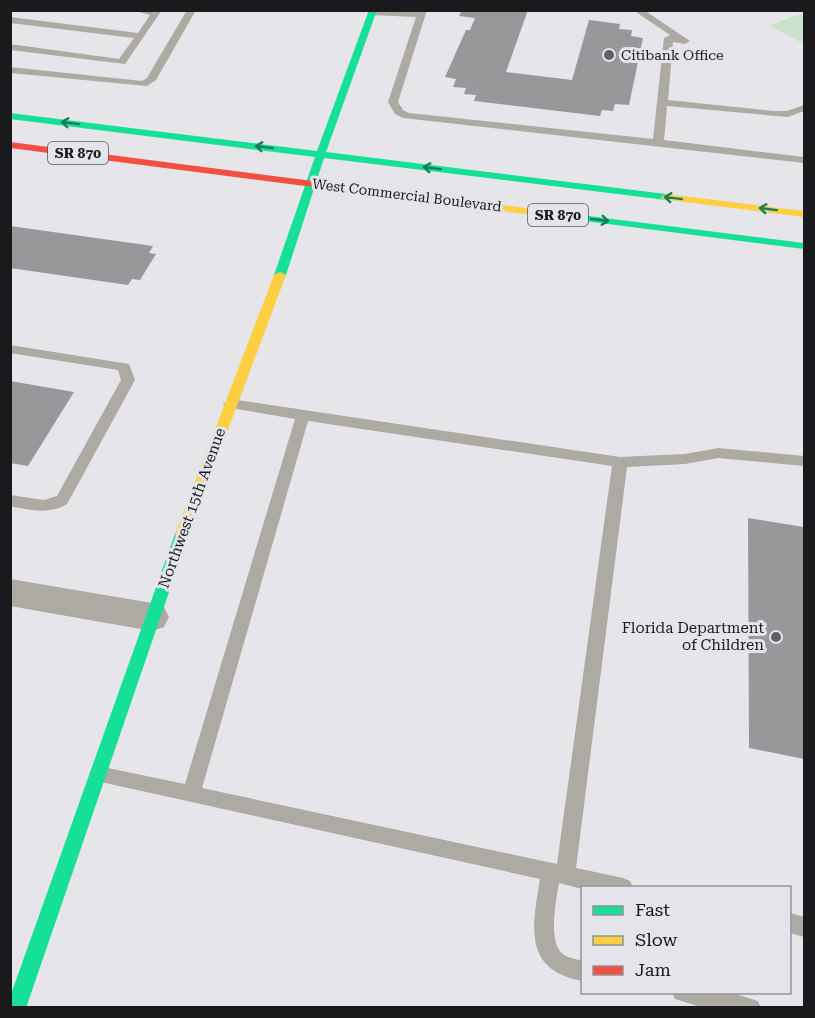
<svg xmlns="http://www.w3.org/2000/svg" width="815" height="1018" viewBox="0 0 815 1018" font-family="'Roboto Serif',serif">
<rect width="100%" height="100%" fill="#e5e5ea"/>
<path fill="#cae2cc" d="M804,13V44L769,25H770Z"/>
<path fill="#98989b" d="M462,10H528L506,72L572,80L589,20L620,24L619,29L632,30L631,36L643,38L629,105L615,104L613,111L602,110L600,116L474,101L476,95L464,94L466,88L453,87L456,79L445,77L466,30H470L475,18L459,16Z
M10,226L153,246L149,253L156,254L140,280L132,279L128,285L10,268Z
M10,381L74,392L28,466L10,463Z
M748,518L804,527V759L749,748Z"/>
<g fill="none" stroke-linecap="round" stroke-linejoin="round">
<path fill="#adaaa3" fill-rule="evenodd" d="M132,10H162L125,64L10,50V44L119,59L134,38L10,23V17L138,33L150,15Z
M187,10H196L156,80L147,86L10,73V67L142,81L147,78Z
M368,10H427L398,102L403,110L409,113L653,139L664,38L670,35L633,10H644L690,41L685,44L673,42L668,100L774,111H787L804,105V111L788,117L667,106L664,140L804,157V163L403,118L395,114L388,102L416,17L372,15L369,14Z
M10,345L129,364L135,380L67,504C49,515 30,510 10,506V495L44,500L57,496L121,380L118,370L10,353Z
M230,399L620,457L685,454L718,448L804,456V466L718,458L685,464L627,467L576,868L623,878L630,881L633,888L582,889L559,883C556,901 547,944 564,955C569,958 577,959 582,961V981C523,970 532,927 540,879L92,780L89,774L92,768L98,766L185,784L295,419L225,407L223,404ZM308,421L612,466L557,864L202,788Z
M790,913L804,917V937L790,933Z
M672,992H729L758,1001L761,1008H704L675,999Z"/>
<path fill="#adaaa3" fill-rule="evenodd" d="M10,579L152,603L164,607L169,617L164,627L152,631L10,606Z"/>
<path fill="#16e098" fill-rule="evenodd" d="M369,10H377L326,152L666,194L671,197L666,200L324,158L286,275L280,278L274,275L315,157L10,119V113L317,151Z
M557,212L804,243V249L553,217V213Z
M182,529L187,530L189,534L26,1008H10V997L175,534L177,530Z"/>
<path fill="#ffcf43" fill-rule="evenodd" d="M321,182L557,212L562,215L557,218L317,187L316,185Z
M666,194L804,211V217L662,199L661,197Z
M280,272L286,275L189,534L187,538H177L175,534L274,275Z"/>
<path fill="#f24e42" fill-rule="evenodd" d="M10,142L321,182L326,185L321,188L10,148Z"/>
</g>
<defs><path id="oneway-shaft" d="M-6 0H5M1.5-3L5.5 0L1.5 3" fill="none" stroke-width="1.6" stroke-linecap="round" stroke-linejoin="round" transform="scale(1.5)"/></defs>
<g stroke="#187d5a">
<use href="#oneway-shaft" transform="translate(70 123) rotate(-173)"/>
<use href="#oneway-shaft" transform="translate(264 147) rotate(-173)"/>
<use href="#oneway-shaft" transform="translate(432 168) rotate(-173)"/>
<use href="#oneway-shaft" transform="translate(673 198) rotate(-173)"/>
<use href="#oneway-shaft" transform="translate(768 209) rotate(-173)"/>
<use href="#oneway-shaft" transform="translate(600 220) rotate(7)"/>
</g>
<g fill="#616164" stroke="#e4e4eb" stroke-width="2">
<circle cx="609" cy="55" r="6"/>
<circle cx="776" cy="637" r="6"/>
</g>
<g text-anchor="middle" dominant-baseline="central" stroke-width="6" stroke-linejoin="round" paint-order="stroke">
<g font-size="14" fill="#1a1a1c" stroke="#e4e4eb" text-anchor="start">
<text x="621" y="55">Citibank Office</text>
</g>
<g fill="#e4e4eb" stroke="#57575a" stroke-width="1.5">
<rect x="48" y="142" width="60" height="22" rx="4.5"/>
<rect x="528" y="204" width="60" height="22" rx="4.5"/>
</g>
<g font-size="14" font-weight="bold" fill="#1a1a1c">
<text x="78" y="153">SR 870</text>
<text x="558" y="215">SR 870</text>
</g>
<g font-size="14" fill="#1a1a1c" stroke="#e4e4eb">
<text transform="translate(407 195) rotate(7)">West Commercial Boulevard</text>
</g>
<g font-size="15" fill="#1a1a1c" stroke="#e4e4eb">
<text transform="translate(192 508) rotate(-70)">Northwest 15th Avenue</text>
</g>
<g font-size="15" fill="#1a1a1c" stroke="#e4e4eb" text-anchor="end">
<text x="764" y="628">Florida Department<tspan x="764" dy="17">of Children</tspan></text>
</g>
</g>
<rect width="815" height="1018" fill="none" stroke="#1a1a1c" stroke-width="24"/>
<rect x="581" y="886" width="210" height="108" fill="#e4e4eb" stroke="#939398" stroke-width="1.5"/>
<rect x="593" y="906" width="30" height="9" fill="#16e098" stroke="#939398" stroke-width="1.5"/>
<text x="635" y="916" font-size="18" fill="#1a1a1c">Fast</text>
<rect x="593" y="936" width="30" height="9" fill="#ffcf43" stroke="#939398" stroke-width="1.5"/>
<text x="635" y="946" font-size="18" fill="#1a1a1c">Slow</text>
<rect x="593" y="966" width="30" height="9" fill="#f24e42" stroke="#939398" stroke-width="1.5"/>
<text x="635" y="976" font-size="18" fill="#1a1a1c">Jam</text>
</svg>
